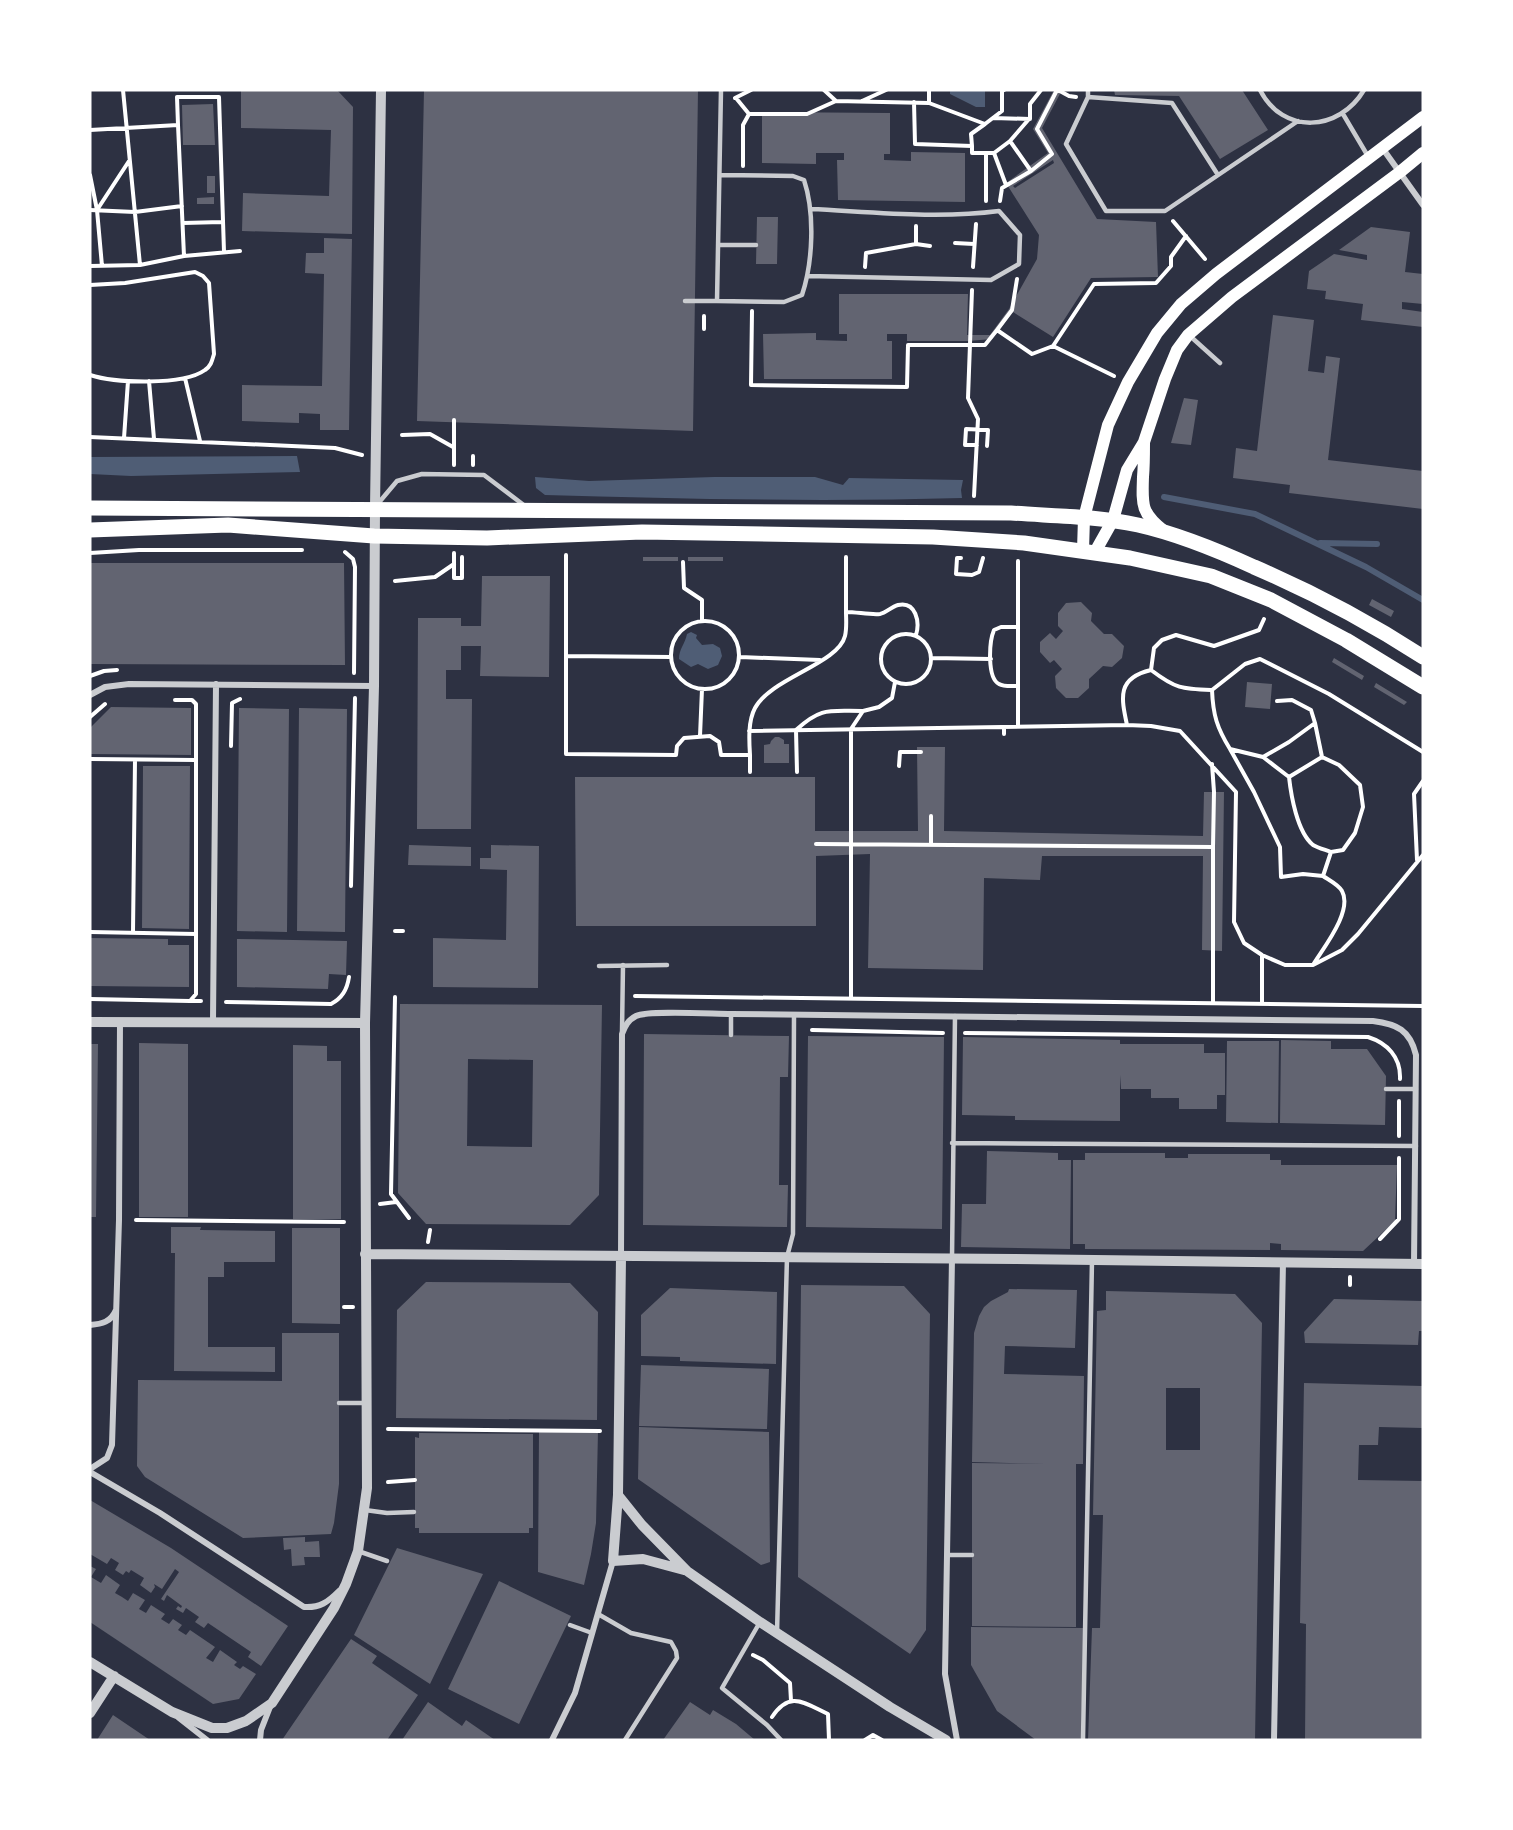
<svg xmlns="http://www.w3.org/2000/svg" width="1513" height="1830" viewBox="0 0 1513 1830" font-family="'PT Sans Narrow',sans-serif">
<rect width="100%" height="100%" fill="#2d3142"/>
<path fill="#4f5d75" d="M950,90H985V107H976L950,94Z
M297,456L300,472L131,476L90,474V457Z
M535,477L589,481L714,477H815L843,485L849,478L963,480L961,490L962,498C823,502 684,499 545,495L536,488Z
M691,632L697,635L696,638L702,645L713,644L720,648L722,656L718,665L708,669L698,664L691,667L679,659C679,649 685,644 687,634Z"/>
<g fill="none" stroke-linecap="round" stroke-linejoin="round">
<path stroke="#4f5d75" stroke-width="6" d="M1164,497L1255,514L1366,567L1423,600
M1320,543L1377,544"/>
</g>
<path fill="#626471" fill-rule="evenodd" d="M241,90H337L353,107L352,234L242,231L243,193L329,196L331,130L241,128Z
M424,90H698L693,431L417,421Z
M1054,90H1062L1042,128L1097,219L1156,222L1158,277L1091,278L1053,337L1013,312L992,339L968,341H907V334H887V341H892V379H764L763,334L816,333V340L847,341V334H839V294H968L967,335H990L1009,309L1037,259L1039,235L1006,183L1048,153L1033,129ZM1053,160L1054,163L1015,188L1013,186Z
M1114,90H1242L1268,130L1220,159L1179,96L1115,95Z
M213,104L215,145H183L182,105Z
M762,112L890,113V154H884V160L911,161V152L965,153V202L838,200L837,160H844V153H816V164L762,163Z
M207,176H215V193H207Z
M214,197V204H197V198Z
M757,217H778L777,264H756Z
M1371,227L1410,232L1405,272L1423,274V304L1402,302V309L1423,312V327L1361,320L1363,304L1325,299L1326,291L1307,289L1309,271L1334,254L1367,260V255L1339,250Z
M324,238L352,239L349,430H320V414L299,413V423L242,421V385L322,386L324,274L305,273L306,253H324Z
M1273,315L1314,320L1308,371L1324,373L1326,356L1340,358L1328,460L1423,471V509L1289,493L1290,485L1233,478L1236,448L1257,451Z
M1184,398L1198,400L1191,445L1171,443Z
M643,557H678V561H643Z
M688,557H723V561H688Z
M90,563H344L345,665L90,664Z
M482,576H550L549,677L480,676L481,646H461V670H446V699H472L471,829H417L418,618H461V626H481Z
M1372,599L1394,611L1391,617L1369,605Z
M1081,602L1092,613L1091,621L1104,634H1112L1124,646L1122,658L1112,667L1103,666L1089,679V688L1078,698H1066L1056,688L1055,676L1062,669L1054,660L1050,663L1040,652V642L1050,633L1056,639L1063,631L1058,626V613L1066,603Z
M1334,658L1364,676L1362,680L1332,662Z
M1247,682L1272,684L1270,709L1245,707Z
M1376,683L1407,702L1404,705L1374,687Z
M111,707L191,708V755L90,754V728Z
M239,708L289,709L287,932L237,931Z
M299,708L347,709L345,932L297,931Z
M775,737H779L784,740V744H789V763H764V745L770,744L771,741Z
M917,747H945L944,831L1203,836L1204,792H1224L1222,951L1202,950L1203,856H1042L1040,880L984,878L983,970L868,968L870,854L816,856V926H576L575,777H815V831H918Z
M143,766H190L189,929L142,928Z
M409,845L471,847V866L408,865Z
M491,845L539,846L538,988L433,987V938L506,940L507,870L480,869V858H491Z
M90,938L168,939V945H189V987L90,986Z
M237,939L347,941L346,975L329,974L328,989L237,987Z
M400,1004L602,1005L599,1195L570,1225L426,1224L398,1193ZM468,1059L533,1060L532,1147L467,1146Z
M644,1034L789,1036L788,1077H780L779,1185H788L787,1227L643,1225Z
M808,1036L944,1037L942,1229L806,1227Z
M963,1037L1120,1040V1044H1204V1053H1225V1095H1217V1109H1179V1098H1151V1089H1121L1120,1075V1121L1015,1120V1116L962,1115Z
M1281,1040L1331,1041V1049H1367L1386,1076L1385,1125L1280,1123Z
M1227,1041H1279L1278,1123L1226,1122Z
M139,1043L188,1044V1217H139Z
M90,1044H98L96,1217H90Z
M293,1045L327,1046V1061H341V1219H293Z
M987,1151L1058,1153V1160H1071L1070,1249L961,1247L962,1204H986Z
M1085,1153H1165V1158H1188V1154H1270V1160H1281V1165H1397L1395,1221L1363,1251L1281,1250V1244L1270,1243V1250L1085,1249V1244H1073V1160H1085Z
M171,1227H201L200,1230L275,1231V1262H224V1277H208V1347H275V1372L174,1371L175,1253H171Z
M292,1228H340V1324L292,1323Z
M426,1282L570,1283L598,1312L597,1420L396,1418L397,1310Z
M801,1285L904,1286L930,1314L926,1630L910,1654L798,1577Z
M670,1288L777,1292L776,1364L680,1361V1357L641,1356V1315Z
M1009,1289L1077,1290L1075,1348L1005,1346L1004,1374L1084,1376L1083,1464H1076V1627L972,1626V1463L1048,1464L972,1462L974,1333L979,1316L984,1307L991,1301L1008,1292Z
M1106,1291L1235,1294L1262,1323L1255,1740H1088L1092,1628H1100L1103,1515H1093L1097,1311L1106,1310ZM1166,1388H1200V1450H1166Z
M1334,1299L1423,1301V1331H1419L1418,1345L1305,1343L1304,1332Z
M282,1333H339V1484L334,1523L331,1534L243,1538L145,1477L137,1466L138,1380L282,1381Z
M641,1365L769,1369L767,1429L639,1426Z
M1304,1383L1423,1386V1428L1379,1427L1378,1445H1359L1358,1480L1423,1481V1740H1305L1306,1624L1300,1623Z
M639,1427L769,1432L770,1562L761,1565L638,1479Z
M539,1431H598L596,1523L591,1554L584,1585L538,1572Z
M419,1433L533,1434V1528H529V1533H419V1528H415V1437L419,1438Z
M90,1500L171,1548L288,1626L261,1666L248,1657L251,1652L208,1623L204,1628L195,1622L199,1617L186,1608L183,1613L176,1609L178,1606L181,1608L182,1606L167,1595L164,1601L161,1599L179,1572L175,1569L162,1589L154,1584L155,1587L151,1593L140,1585L144,1578L131,1570L129,1573L126,1571L123,1575L115,1570L119,1563L111,1558L107,1564L90,1554Z
M305,1537V1542L319,1541L320,1557H304L305,1565L292,1566L291,1549L284,1550L283,1538Z
M397,1548L483,1574L430,1684L354,1635Z
M90,1566L96,1569L91,1577L101,1583L106,1575L120,1585L115,1593L122,1597L128,1601L133,1593L145,1600L139,1609L146,1613L151,1605L165,1614L161,1619L169,1624L173,1619L182,1625L178,1630L186,1635L190,1630L215,1647L206,1658L213,1662L220,1650L237,1662L234,1665L240,1669L243,1666L256,1674L239,1699L213,1704L90,1622Z
M499,1581L571,1616L519,1724L448,1689Z
M971,1627L1084,1628L1081,1740H1036L997,1711L971,1665Z
M351,1639L377,1656L372,1663L418,1695L387,1740H282Z
M428,1702L462,1726L466,1720L495,1740H402Z
M690,1702L710,1715L713,1710L736,1724L755,1740H663Z
M113,1715L150,1740H97Z"/>
<g fill="none" stroke-linecap="round" stroke-linejoin="round">
<path stroke="#fff" stroke-width="4" d="M123,90L140,265
M824,90L836,101L929,103
M929,90V103L985,124L1002,111V91L1004,90
M1058,90L1069,96L1076,97
M735,98L751,90
M736,98L749,114H807L836,101
M862,101L886,90
M914,102L915,144L972,146L971,134L985,124
M993,118L1030,119V104L1041,90
M1029,119L1010,141L1031,171
M178,125L177,97H219L224,252
M90,130L178,125L184,256
M972,146V153H994
M743,166V125L749,114
M90,175L97,210L102,266
M1006,185L994,153L1010,141
M986,201V154
M1000,201L1002,188L1031,171L1052,154L1037,129L1057,90
M90,210L135,212L182,206
M97,210L129,161
M1173,221L1205,259
M183,223L222,222
M916,226V244L930,246
M955,243L974,244
M90,266L140,265L184,256L240,251
M865,267L866,253L916,244
M973,267L976,224
M90,285L125,283L195,272L203,276L209,283L214,354C212,361 211,366 205,370C183,386 115,383 90,375
M972,290L968,398L978,419L974,496
M752,311L751,385L907,387L908,345H985L997,330L1032,354L1053,346
M704,329V316
M997,330L1012,310L1017,279
M1114,376L1053,346L1094,284L1156,283L1171,266V257L1186,236
M185,378L200,441
M149,381L154,439
M454,420V465
M402,435L430,434L453,447
M90,437L335,448L362,455
M124,438L128,381
M977,445H965L966,429L988,430L987,446
M473,465V456
M345,552L353,559L355,567L354,673
M90,553L139,550H302
M454,553V578H462V557
M566,555V656L671,657
M846,557V612C857,612 870,615 880,614C886,613 891,607 898,605C916,601 920,622 916,635
M961,558H957L956,574L972,575L979,572L983,558
M1018,561V726
M683,562L684,588L702,600V620
M395,581L435,577L454,564
M671 655a34 34 0 1 1 68 0a34 34 0 1 1-68 0Z
M1017,627H1001L994,630C989,642 987,678 999,684C1004,687 1012,686 1018,686
M881 659a25 25 0 1 1 50 0a25 25 0 1 1-50 0Z
M566,656V754L676,755L677,746L684,738L710,736L719,742L721,755H750C749,740 748,721 755,708C771,678 838,664 845,636C847,628 846,619 846,612
M740,657L820,660
M932,658L991,659
M1151,670C1117,678 1121,697 1127,725L1151,726L1180,731L1236,792L1234,922L1244,943L1262,955L1285,965H1313L1342,950L1358,934L1423,855
M90,676L104,671L117,670
M1212,690C1182,689 1176,689 1151,670L1154,648L1162,640L1176,635L1214,646L1259,630L1264,619
M90,717L105,704
M749,731L1127,725
M1004,734V727
M700,736L702,689
M231,746L232,703L240,699
M1230,749L1254,792L1280,847L1281,877L1303,874L1323,876
M750,755V772
M1263,757L1289,742L1315,723L1311,710L1292,700L1277,701
M1322,757L1339,765L1360,785L1363,807L1355,833L1343,850L1331,852
M90,759L196,760
M899,766L900,752H921
M797,772L796,730C821,707 829,711 862,711
M1289,777L1322,757L1315,723
M931,816V844
M816,844L1213,847L1214,792L1212,764
M1213,847V1002
M1417,860L1414,794L1423,781
M351,886L355,698
M395,931H403
M90,932L196,934
M133,932L135,760
M1262,955V1004
M1313,965C1324,947 1353,911 1342,891C1339,885 1329,880 1323,876L1331,852C1326,850 1318,848 1313,845C1297,832 1291,795 1289,777L1263,757L1230,749C1217,728 1213,715 1212,690L1245,664L1260,659L1329,694L1423,752
M635,996L1423,1006
M395,997L391,1194L409,1218
M851,998V729L863,711L879,707L892,698L895,682
M90,999L190,1001L196,994V704L192,700H175
M190,1001H201
M226,1002L331,1004C342,998 347,990 349,977
M812,1030L943,1033
M965,1033L1368,1037C1387,1043 1401,1057 1400,1079
M1399,1136V1101
M380,1204L396,1202
M136,1220L344,1222
M1380,1239L1399,1219V1158
M428,1242L430,1230
M1350,1277V1285
M344,1307H353
M388,1429L600,1431
M388,1482L415,1480
M753,1655L763,1660L790,1683L791,1701
M772,1717C790,1690 804,1703 828,1714L829,1740
M865,1740L873,1735L882,1740"/>
<path stroke="#caccd0" stroke-width="4.5" d="M1088,90V97L1066,144L1106,211H1165L1298,121
M1260,90C1283,135 1339,132 1364,90
M1088,97L1172,103L1218,175
M1343,114L1369,158
M720,175L793,176L804,180C815,213 813,262 802,295L784,302L717,301L721,90
M718,245H756
M808,276L991,280L1019,264L1020,235L999,211C937,219 873,212 811,209
M685,301H717
M1190,336L1220,363
M376,506L397,481L422,474L484,475L525,506
M599,966L667,965
M731,1014V1035
M622,1032L623,965
M1386,1089H1416
M952,1143L1416,1146
M952,1258L955,1016
M339,1403H366
M365,1510L387,1513L414,1512
M358,1551L387,1561
M947,1555H972
M598,1614L631,1633L671,1642L676,1651L677,1658L625,1740
M760,1622L722,1688L767,1725L781,1740
M570,1625L592,1633
M777,1633L787,1257L793,1234L794,1015
M1083,1740L1092,1260"/>
<path stroke="#caccd0" stroke-width="6" d="M1383,149L1423,205
M90,695L105,687L129,684L374,686
M213,1022L216,684
M621,1256L622,1034C625,1026 628,1020 636,1016C649,1010 713,1014 731,1014L1373,1021C1397,1024 1410,1030 1416,1055L1414,1264
M952,1258L945,1674L957,1740
M90,1325C102,1324 111,1322 116,1310
M90,1469L107,1458L112,1445L119,1220L120,1022
M90,1472L160,1513L304,1607C320,1608 328,1602 339,1591
M179,1718L207,1740
M260,1740L261,1730L270,1707
M552,1740L575,1693L613,1561
M1274,1740L1283,1262"/>
<path stroke="#caccd0" stroke-width="10" d="M90,1022L365,1023
M365,1254L1014,1259L1423,1264
M621,1257L618,1495L613,1561L643,1559L684,1570
M618,1495L642,1525L687,1571L760,1622L890,1707L946,1740
M90,1662L172,1712L212,1728H227L246,1721L272,1703L334,1608L346,1584L358,1551L367,1488L365,1023L374,686L375,508L381,90
M90,1713L114,1676"/>
<path stroke="#fff" stroke-width="12" d="M1144,443C1144,454 1144,466 1143,477C1142,505 1141,513 1164,531
M1083,550L1084,518L1108,425L1128,382L1157,333L1181,304L1216,274L1423,117
M1095,552L1113,520L1127,470L1144,442L1165,379L1177,350L1188,335L1232,297L1400,172L1423,153"/>
<path stroke="#fff" stroke-width="15" d="M90,508L1011,513C1053,516 1096,516 1138,525C1178,534 1217,550 1254,567C1312,592 1369,622 1423,657
M90,530L228,525L374,536L487,538L642,532L933,537L1024,543L1130,558L1211,576L1271,600L1346,640L1423,687"/>
</g>
<rect width="1513" height="1830" fill="none" stroke="#ffffff" stroke-width="183"/>
</svg>
